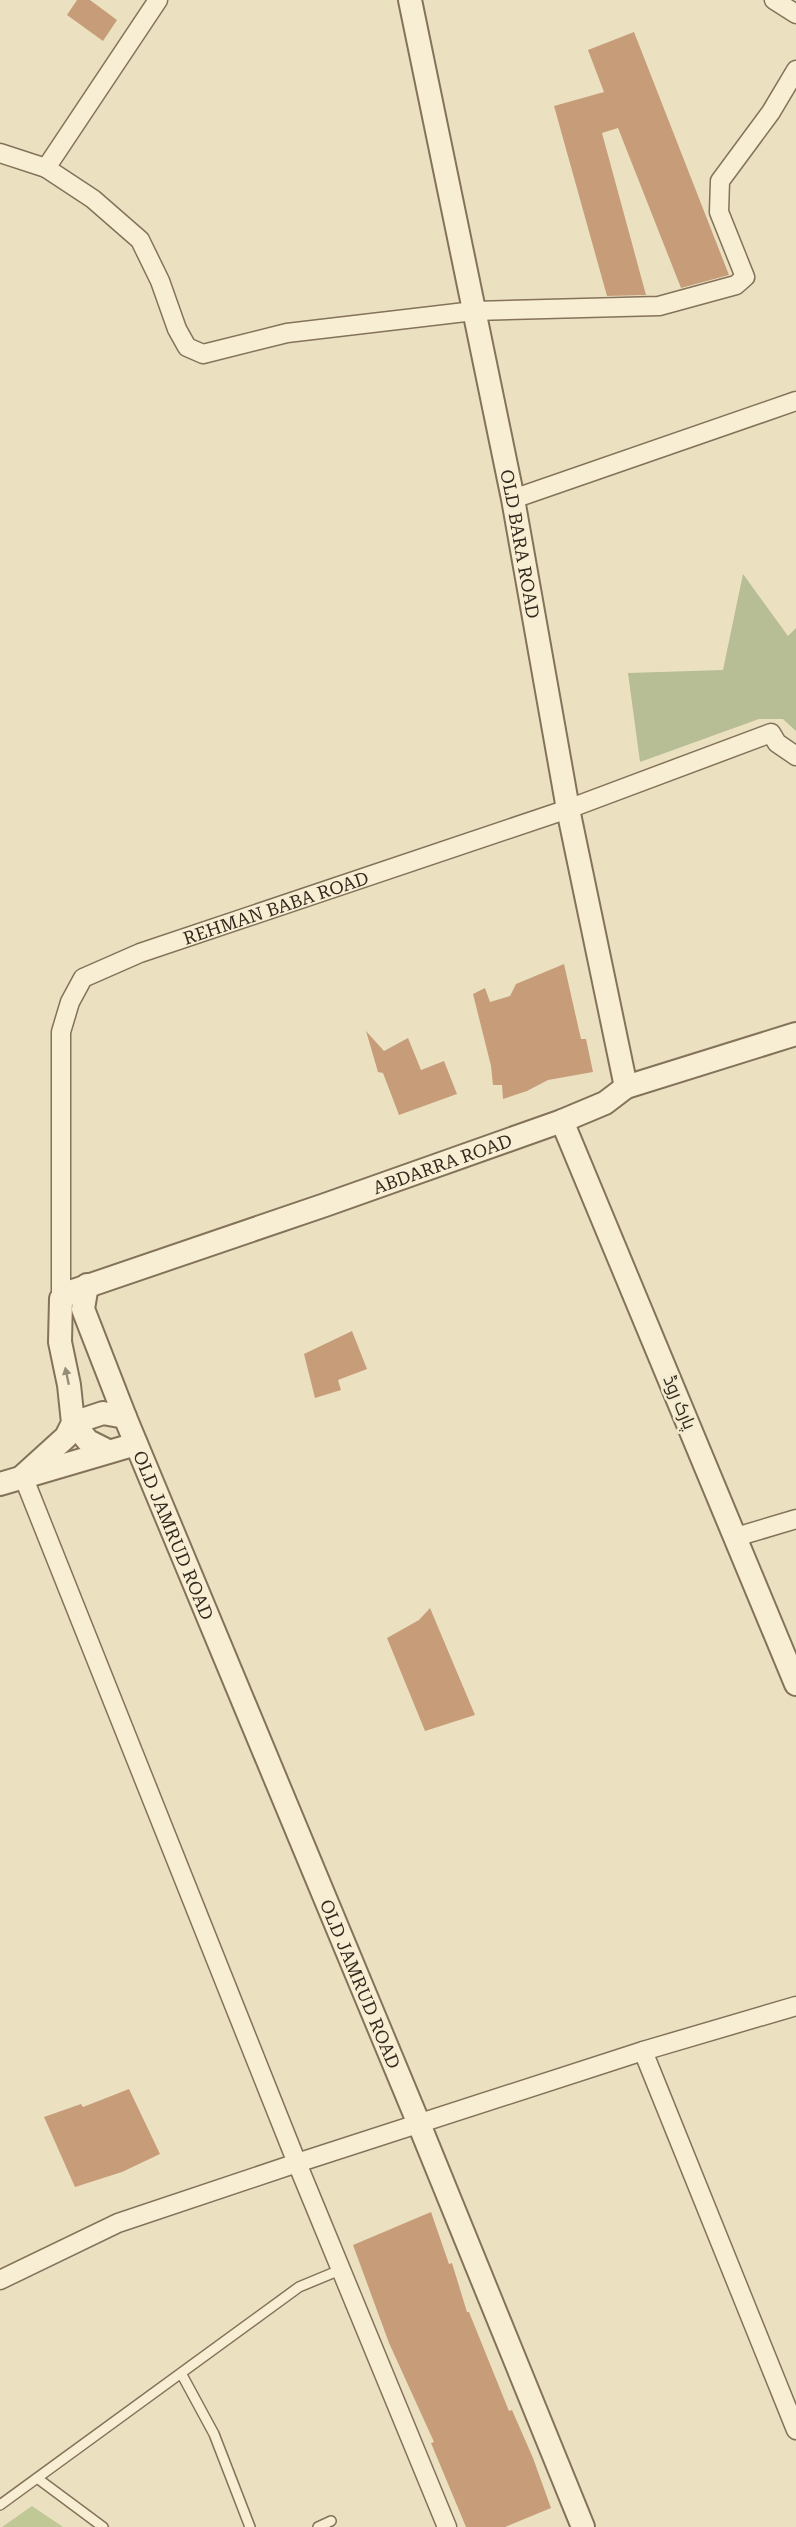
<svg xmlns="http://www.w3.org/2000/svg" width="796" height="2527" viewBox="0 0 796 2527" font-family="'Roboto Serif',Cairo,serif">
<rect width="100%" height="100%" fill="#ebe1c1"/>
<path fill="#c0c896" d="M32,2506L63,2527H2Z"/>
<path fill="#b7bd95" d="M743,574L788,636L796,628V731L783,719H759L640,762L628,673L723,670Z"/>
<path fill="#c79d79" d="M77,0H90L117,20L103,41L67,15Z
M634,32L729,275L681,288L618,128L602,133L646,295L607,296L554,106L604,92L588,50Z
M564,964L581,1039H586L593,1072L548,1080L527,1091L503,1099L502,1085H493L491,1066L473,994L485,988L490,1002L510,996L516,984Z
M366,1031L384,1051L408,1038L421,1070L444,1061L457,1094L399,1115L383,1073L378,1072Z
M352,1331L367,1369L338,1380L341,1390L315,1398L304,1354Z
M430,1608L475,1715L425,1731L387,1638L419,1620Z
M129,2089L160,2154L122,2172L75,2187L44,2117L81,2104L83,2107Z
M431,2212L449,2264L452,2263L467,2312H469L509,2411L512,2410L533,2458L551,2508L505,2527H466L431,2443L434,2442L389,2343L353,2245Z"/>
<g fill="none" stroke-linecap="round" stroke-linejoin="round">
<g stroke="#84725a" stroke-width="12">
<path id="service" d="M181,2373L214,2434L250,2527
M37,2478L103,2527
M0,2505L299,2287L340,2270
M318,2527L331,2521"/>
</g>
<g stroke="#84725a" stroke-width="21">
<g id="minor">
<path d="M774,0L796,14"/>
<path d="M0,153L46,168L93,199L140,240L160,281L177,329L187,347L203,354L287,333L474,311L659,306L736,285L745,277L719,212L720,181L771,112L796,70"/>
<path d="M46,168L158,0"/>
<path d="M513,499L796,401"/>
<path id="s1" d="M61,1299V1032L70,1002L83,978L140,953L568,809L771,733L777,743L796,756"/>
<path d="M23,1476L297,2163L447,2527"/>
<path d="M736,1537L796,1519"/>
<path d="M643,2051L796,2430"/>
<path d="M0,2280L118,2223L297,2163L643,2051L796,2006"/>
</g>
</g>
<g stroke="#84725a" stroke-width="26">
<g id="tertiary">
<path id="s2" d="M410,0L513,499L568,809L626,1087"/>
<path d="M562,1121L796,1684"/>
<path id="s3" d="M87,1285L83,1309L125,1417L419,2124L583,2527"/>
<path d="M108,1451L88,1441L73,1423L103,1413L125,1417"/>
<path id="s4" d="M23,1476L66,1437L73,1423L69,1385L60,1342L61,1299L73,1291L325,1205L562,1121L605,1103L626,1087L796,1034"/>
<path d="M0,1484L136,1444"/>
</g>
</g>
<use href="#service" stroke="#f7eed4" stroke-width="9"/>
<use href="#minor" stroke="#f7eed4" stroke-width="18"/>
<use href="#tertiary" stroke="#f7eed4" stroke-width="22"/>
</g>
<defs><path id="oneway-solid" d="M-6-.8H1V-3.2L6.5 0L1 3.2V.8H-6Z" transform="scale(1.5)"/></defs>
<use fill="#968c78" href="#oneway-solid" transform="translate(67 1376) rotate(-102)"/>
<g text-anchor="middle" dominant-baseline="central" stroke-width="5" stroke-linejoin="round" paint-order="stroke">
<g font-size="18" fill="#34291d" stroke="#f3ebd0">
<text stroke="none"><textPath href="#s2" startOffset="555">OLD BARA ROAD</textPath></text>
<text stroke="none"><textPath href="#s1" startOffset="531">REHMAN BABA ROAD</textPath></text>
<text stroke="none"><textPath href="#s4" startOffset="604">ABDARRA ROAD</textPath></text>
<text transform="translate(680 1402) rotate(67)">پارک روڈ</text>
<text stroke="none"><textPath href="#s3" startOffset="268">OLD JAMRUD ROAD</textPath></text>
<text stroke="none"><textPath href="#s3" startOffset="754">OLD JAMRUD ROAD</textPath></text>
</g>
</g>
</svg>
